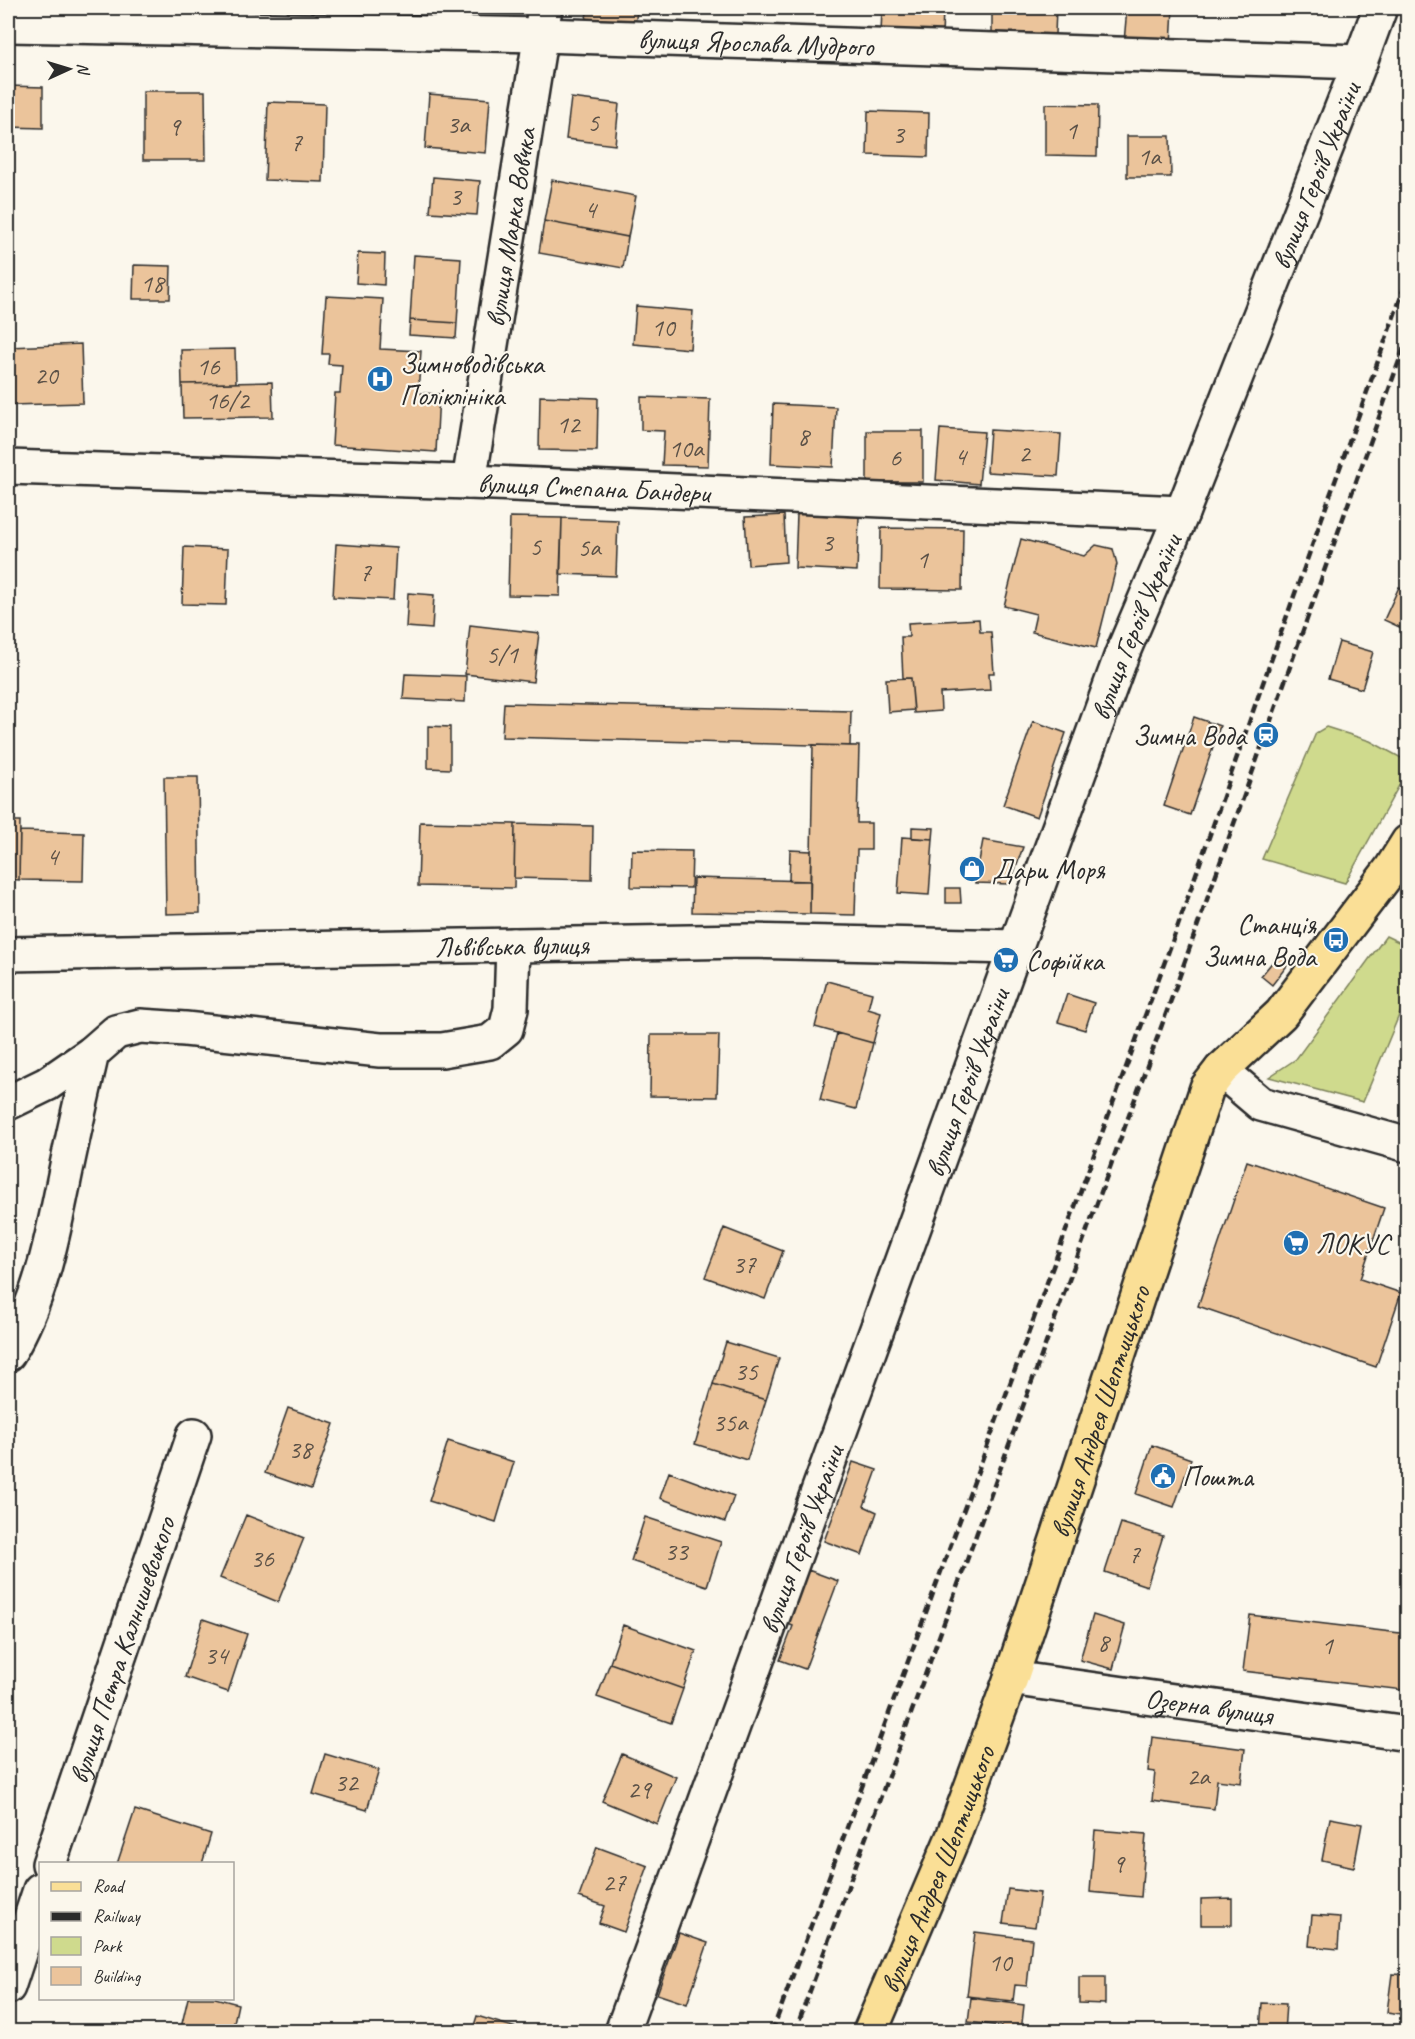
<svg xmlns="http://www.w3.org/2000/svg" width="1415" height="2039" viewBox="0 0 1415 2039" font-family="Caveat,sans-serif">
<rect width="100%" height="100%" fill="#fbf7ec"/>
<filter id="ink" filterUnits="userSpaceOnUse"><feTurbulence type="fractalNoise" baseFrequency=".0167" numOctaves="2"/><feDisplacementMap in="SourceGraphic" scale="12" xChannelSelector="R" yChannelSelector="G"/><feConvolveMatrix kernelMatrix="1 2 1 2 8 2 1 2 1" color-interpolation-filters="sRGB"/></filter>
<g filter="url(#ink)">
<path fill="#cfda8d" stroke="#7d825c" stroke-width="1.5" d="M1326,727L1370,741L1407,761V771L1345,883L1262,859L1316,733Z
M1386,936L1407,946V996L1363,1102L1269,1077L1296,1059Z"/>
<path fill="#ebc49b" stroke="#2b2b2b" stroke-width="1.5" d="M415,8H479L478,12Z
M588,8H638L634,27L586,18Z
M882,8H943L942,37L881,34Z
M992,8H1056L1055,34L992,32Z
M1127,8H1173L1171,45L1124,42Z
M8,86L43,87V128L8,127Z
M143,91H205L206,160H143Z
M429,94L490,99L486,153L425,148Z
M571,98L619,104L615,145L566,139Z
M268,102L325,104L323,182L265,180Z
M1045,104L1098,105L1097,156L1045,155Z
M868,111L929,113L928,157L867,155Z
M1127,136H1170L1171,177H1127Z
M433,177L480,181L477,215L430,212Z
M552,180L636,196L628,237L544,221Z
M544,221L628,237L623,268L539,253Z
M358,253L385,254L384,285L356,283Z
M414,255L461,258L457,323L410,320Z
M134,265L171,266L170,299H133Z
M326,296L383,299L380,349L421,351L418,393L439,394L436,452L332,445L335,393H340L342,365L328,364L329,354H322Z
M636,306L693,311L690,349L633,344Z
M410,320L457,323L456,338L409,335Z
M81,344L83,403L11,405L9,347Z
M235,349L236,383L182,384L181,350Z
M272,382L273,417L183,418L182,384Z
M540,396L598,398L597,451L539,450Z
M641,397L710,399L708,466L662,465L664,431L641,430Z
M773,404L836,407L833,467L771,464Z
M940,429L984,432L979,484L936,480Z
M990,430L1061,434L1058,476L987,472Z
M867,431H923V482H867Z
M797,514L859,517L857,571L795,568Z
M784,515L786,562L748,565L745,517Z
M510,517L562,518L560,596L508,595Z
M562,518L618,520L616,576L560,574Z
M881,528L963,529L962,590L880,589Z
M1021,539L1084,556L1096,545L1113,549L1117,564L1096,648L1032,632L1036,614L1004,606Z
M336,544L396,548L393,600L333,597Z
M184,547L228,549L226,605L182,604Z
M1399,587L1408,591V631L1384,620Z
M408,593L434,595L432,629L406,627Z
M979,619L980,632H991L994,673H989L990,690L940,693L941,711L914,713L911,678H903L901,637H909L908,623Z
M470,625L539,633L533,682L465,674Z
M1339,642L1373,652L1362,689L1328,679Z
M405,674L466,676L465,702L403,699Z
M911,678L914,710L888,712L886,679Z
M504,703L851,711L850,746L502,737Z
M1194,717L1220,726L1190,815L1164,806Z
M1033,721L1066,733L1037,817L1003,805Z
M428,726L450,727V769L428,768Z
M813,745L859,746L857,823H871V850H857L855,915L810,914Z
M164,777H198L200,913L166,914Z
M8,821H20L19,880L8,879Z
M420,822L515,824L514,888L418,886Z
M515,824L593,826L592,880L514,878Z
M912,827L934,828L933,839L912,838Z
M20,831L84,833L83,881L19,880Z
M902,837L933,839L929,895L898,893Z
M983,840L1023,847L1010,884L975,883Z
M632,850L692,851L691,888L631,887Z
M790,850L811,851L810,881H789Z
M693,878L810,881V914L692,912Z
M946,888H960L961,903H946Z
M1279,954L1290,962L1272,985L1261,976Z
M827,981L872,993L868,1009L881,1013L873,1043L815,1027Z
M1067,994L1094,1003L1085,1030L1058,1022Z
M837,1033L873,1043L856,1109L820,1100Z
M651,1035H719L717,1097L650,1096Z
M1247,1161L1384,1208L1360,1279L1401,1293L1376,1367L1198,1306Z
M724,1228L783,1251L765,1299L705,1277Z
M726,1342L779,1358L766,1400L713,1384Z
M713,1384L766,1400L747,1460L695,1444Z
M288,1408L334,1424L311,1489L265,1473Z
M448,1441L514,1462L496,1522L429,1501Z
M1152,1445L1191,1459L1174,1507L1136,1494Z
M853,1462L877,1470L864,1506L877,1512L862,1555L824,1541Z
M669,1472L734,1496L725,1522L660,1498Z
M246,1515L304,1538L278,1602L220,1578Z
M645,1517L721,1542L707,1586L631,1561Z
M1121,1523L1163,1536L1147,1586L1105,1572Z
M808,1570L838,1581L805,1669L780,1660L793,1626L788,1624Z
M1093,1615L1125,1625L1113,1669L1080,1660Z
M1250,1615L1408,1634V1656L1403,1690L1243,1671Z
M203,1619L247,1634L228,1692L185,1677Z
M623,1625L696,1651L683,1689L610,1663Z
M610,1663L683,1689L671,1723L597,1697Z
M1152,1737L1245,1749L1241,1783L1217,1780L1214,1809L1152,1801L1155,1772L1148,1771Z
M325,1754L379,1770L367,1810L313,1794Z
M622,1754L676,1777L657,1824L602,1801Z
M135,1810L211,1834L202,1864H117Z
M1330,1818L1362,1824L1354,1867L1322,1860Z
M1095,1830L1146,1834L1141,1897L1090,1892Z
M597,1847L648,1866L624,1932L599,1923L605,1906L579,1897Z
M1008,1889L1040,1893L1035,1927L1003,1923Z
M1232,1898V1925H1201V1899Z
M1312,1915L1340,1917L1338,1949L1309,1946Z
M975,1932L1032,1939L1027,1986L1015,1985L1013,2001L967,1996Z
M679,1933L708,1943L687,2004L657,1994Z
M1392,1974L1408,1975V2015L1387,2012Z
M1079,1977H1105V2004L1079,2003Z
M188,1998H215L238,2004L232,2032H180Z
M971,1998L1024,2005L1021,2032H1000L1001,2026L968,2022Z
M1262,2003L1286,2004L1284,2032H1260Z
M477,2016L529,2032H472Z"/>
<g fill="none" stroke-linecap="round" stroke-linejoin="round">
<g stroke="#2b2b2b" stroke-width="38">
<g id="minor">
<path id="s1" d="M8,25L541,35L1360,62"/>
<path id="s2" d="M8,467L469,482L1182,513"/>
<path id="s3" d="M469,482L545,8"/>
<path id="s4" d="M8,954L748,941L1016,947"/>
<path d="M1221,1070L1261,1104L1408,1145"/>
<path d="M8,1103L47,1084L92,1053L116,1032L140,1026L185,1029L380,1050H442L490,1042L506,1029L511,1009L513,945"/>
<path d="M8,1354C42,1298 53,1234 66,1170C74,1131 83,1092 92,1053"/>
<path id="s5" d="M1011,1678L1408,1734"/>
<path id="s6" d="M49,1864L194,1435"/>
<path d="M8,1987L40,1890"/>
<path id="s7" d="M622,2032L1122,654L1182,513L1360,62L1380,8"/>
</g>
</g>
<g stroke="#2b2b2b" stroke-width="38">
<g id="major">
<path id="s8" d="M870,2032L953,1837L1011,1678L1207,1088L1221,1070L1281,1014L1391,869L1408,842"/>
</g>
</g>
<use href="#minor" stroke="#fbf7ec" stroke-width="33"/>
<use href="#major" stroke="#fadf96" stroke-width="33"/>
<path stroke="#2b2b2b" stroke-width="4.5" stroke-dasharray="9 4.5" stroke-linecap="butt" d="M772,2032L1175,934L1258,697L1408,277
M795,2032L1175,989L1408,336"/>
</g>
</g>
<defs>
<g id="hospital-disc" transform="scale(1.35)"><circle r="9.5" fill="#1f6fb2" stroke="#fbf7ec"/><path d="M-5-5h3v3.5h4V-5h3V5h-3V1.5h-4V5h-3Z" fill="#fff"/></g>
<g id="station-disc" transform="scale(1.35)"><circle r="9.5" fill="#1f6fb2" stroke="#fbf7ec"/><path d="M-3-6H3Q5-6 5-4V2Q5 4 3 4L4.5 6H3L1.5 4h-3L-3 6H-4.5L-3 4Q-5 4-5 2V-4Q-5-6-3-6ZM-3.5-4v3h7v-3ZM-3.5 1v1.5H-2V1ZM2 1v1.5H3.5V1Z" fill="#fff"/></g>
<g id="shop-disc" transform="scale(1.35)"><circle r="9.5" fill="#1f6fb2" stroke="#fbf7ec"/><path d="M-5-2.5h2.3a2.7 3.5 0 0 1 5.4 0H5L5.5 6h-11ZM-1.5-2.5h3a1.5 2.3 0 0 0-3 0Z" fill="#fff"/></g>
<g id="bus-disc" transform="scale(1.35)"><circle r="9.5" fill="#1f6fb2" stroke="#fbf7ec"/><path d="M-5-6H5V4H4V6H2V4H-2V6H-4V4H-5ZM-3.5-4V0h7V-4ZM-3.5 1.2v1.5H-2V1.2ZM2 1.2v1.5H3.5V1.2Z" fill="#fff"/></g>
<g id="supermarket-disc" transform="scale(1.35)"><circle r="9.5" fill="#1f6fb2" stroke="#fbf7ec"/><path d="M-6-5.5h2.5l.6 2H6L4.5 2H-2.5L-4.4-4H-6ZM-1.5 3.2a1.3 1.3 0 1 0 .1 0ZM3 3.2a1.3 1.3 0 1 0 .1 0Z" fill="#fff"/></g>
<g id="civic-disc" transform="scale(1.35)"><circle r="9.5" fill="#1f6fb2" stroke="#fbf7ec"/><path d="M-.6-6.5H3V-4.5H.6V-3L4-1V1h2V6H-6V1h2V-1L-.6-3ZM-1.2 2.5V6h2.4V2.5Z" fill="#fff"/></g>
</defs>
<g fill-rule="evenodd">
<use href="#hospital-disc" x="380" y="379"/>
<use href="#station-disc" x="1266" y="735"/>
<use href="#shop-disc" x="972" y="869"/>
<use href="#bus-disc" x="1336" y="940"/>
<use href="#supermarket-disc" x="1006" y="960"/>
<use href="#supermarket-disc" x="1296" y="1243"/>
<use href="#civic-disc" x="1163" y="1476"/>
</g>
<g text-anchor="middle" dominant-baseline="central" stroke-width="4.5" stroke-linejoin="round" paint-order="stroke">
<g font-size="26" fill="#5b5147">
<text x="593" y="122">5</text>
<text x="458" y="124">3а</text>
<text x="174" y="126">9</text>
<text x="1071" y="130">1</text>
<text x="898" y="134">3</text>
<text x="296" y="142">7</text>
<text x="1149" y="156">1а</text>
<text x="455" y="196">3</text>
<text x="590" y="209">4</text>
<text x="152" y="283">18</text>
<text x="663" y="327">10</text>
<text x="208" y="366">16</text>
<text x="46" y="375">20</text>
<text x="227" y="400">16/2</text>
<text x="568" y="424">12</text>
<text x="803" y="436">8</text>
<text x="686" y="448">10а</text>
<text x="1024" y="453">2</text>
<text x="960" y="456">4</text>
<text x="895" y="457">6</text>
<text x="827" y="542">3</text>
<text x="535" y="546">5</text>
<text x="589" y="547">5а</text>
<text x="922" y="559">1</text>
<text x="365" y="572">7</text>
<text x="502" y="654">5/1</text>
<text x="52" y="856">4</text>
<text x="744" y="1264">37</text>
<text x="746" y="1371">35</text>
<text x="730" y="1422">35а</text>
<text x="300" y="1449">38</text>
<text x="676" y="1551">33</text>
<text x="1134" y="1554">7</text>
<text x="262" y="1558">36</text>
<text x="1103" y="1642">8</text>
<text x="1327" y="1645">1</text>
<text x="216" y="1655">34</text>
<text x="1198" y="1776">2а</text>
<text x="346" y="1782">32</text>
<text x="639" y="1789">29</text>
<text x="1118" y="1863">9</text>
<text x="614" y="1882">27</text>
<text x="1000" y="1962">10</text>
</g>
<g font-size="28" fill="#2b2b2b" stroke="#fbf7ec">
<text stroke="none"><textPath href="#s1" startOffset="748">вулиця Ярослава Мудрого</textPath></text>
<text stroke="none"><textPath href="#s7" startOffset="1982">вулиця Героїв України</textPath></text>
<text stroke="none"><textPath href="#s3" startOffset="258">вулиця Марка Вовчка</textPath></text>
<text stroke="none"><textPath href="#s2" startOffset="586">вулиця Степана Бандери</textPath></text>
<text stroke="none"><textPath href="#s7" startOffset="1496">вулиця Героїв України</textPath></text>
<text stroke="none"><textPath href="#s4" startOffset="504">Львівська вулиця</textPath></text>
<text stroke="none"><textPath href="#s7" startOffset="1010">вулиця Героїв України</textPath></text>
<text stroke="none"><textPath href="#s8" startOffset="662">вулиця Андрея Шептицького</textPath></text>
<text stroke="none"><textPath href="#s7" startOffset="524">вулиця Героїв України</textPath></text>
<text stroke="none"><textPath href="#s6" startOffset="226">вулиця Петра Калнишевського</textPath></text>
<text stroke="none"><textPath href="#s5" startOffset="200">Озерна вулиця</textPath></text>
<text stroke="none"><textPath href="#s8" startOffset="176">вулиця Андрея Шептицького</textPath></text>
</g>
<g font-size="28" fill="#2b2b2b" stroke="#fbf7ec" text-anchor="start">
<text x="400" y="363">Зимноводівська<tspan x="400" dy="32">Поліклініка</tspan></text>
<text x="1246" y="735" text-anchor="end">Зимна Вода</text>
<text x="992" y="869">Дари Моря</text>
<text x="1316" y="924" text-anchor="end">Станція<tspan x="1316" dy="32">Зимна Вода</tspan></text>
<text x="1026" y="960">Софійка</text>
<text x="1316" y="1243">ЛОКУС</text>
<text x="1182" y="1476">Пошта</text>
</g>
</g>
<rect width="1415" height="2039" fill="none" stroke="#fbf7ec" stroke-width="30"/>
<rect x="15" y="15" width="1385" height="2009" fill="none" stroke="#2b2b2b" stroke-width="2" filter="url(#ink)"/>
<rect x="39" y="1862" width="195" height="138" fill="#fbf7ec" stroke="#a8a59f" stroke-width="1.5"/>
<rect x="51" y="1882" width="30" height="9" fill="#fadf96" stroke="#a8a59f" stroke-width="1.5"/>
<text x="93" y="1892" font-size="18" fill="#2b2b2b">Road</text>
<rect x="51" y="1912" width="30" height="9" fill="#2b2b2b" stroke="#a8a59f" stroke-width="1.5"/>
<text x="93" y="1922" font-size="18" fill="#2b2b2b">Railway</text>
<rect x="51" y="1937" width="30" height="18" fill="#cfda8d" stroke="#a8a59f" stroke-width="1.5"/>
<text x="93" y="1952" font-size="18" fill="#2b2b2b">Park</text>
<rect x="51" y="1967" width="30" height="18" fill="#ebc49b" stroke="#a8a59f" stroke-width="1.5"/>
<text x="93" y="1982" font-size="18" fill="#2b2b2b">Building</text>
<g transform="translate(69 69) rotate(86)" stroke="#fbf7ec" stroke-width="4.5" paint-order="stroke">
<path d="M0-4.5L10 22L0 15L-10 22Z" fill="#2b2b2b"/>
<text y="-9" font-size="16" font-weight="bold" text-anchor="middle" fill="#2b2b2b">N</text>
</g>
</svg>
